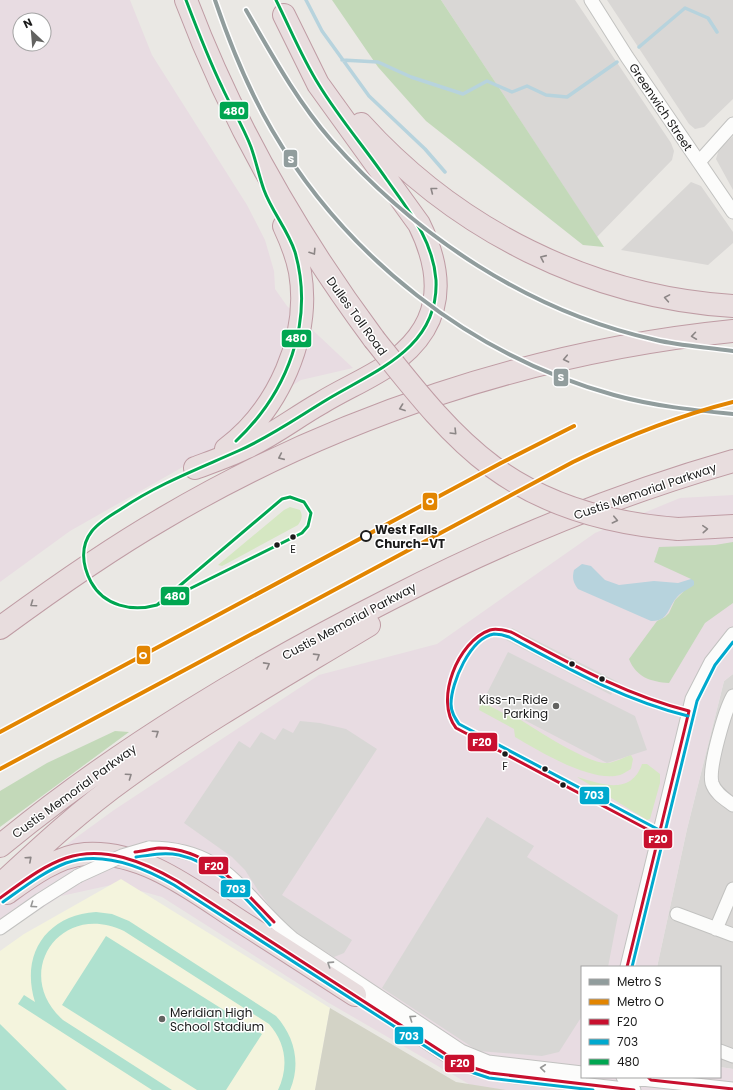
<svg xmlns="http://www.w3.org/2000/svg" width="733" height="1090" viewBox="0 0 733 1090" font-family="Poppins,sans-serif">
<rect width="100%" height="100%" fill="#eae8e4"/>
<path fill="#d9d7d5" d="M441,0H575L671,143L674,151L672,160L597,237Z
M607,0H733V99L704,127L695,129L689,124Z
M733,136V190L716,159L719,149Z
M691,182L701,186L733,232V243L708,265L621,250Z
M733,674V1069L720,1067V967H657L687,829L724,681Z"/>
<path fill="#e8dce2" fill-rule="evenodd" d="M0,0H130L152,55L247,205L265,240L274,271L275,289L287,306L353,368L301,380L240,419L238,424L211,451L70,531L0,582ZM20,20H44V44H20Z
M733,495V674L724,681L687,829L657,967H582V1077H720V1067L733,1069V1090H502L474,1087L329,1003L162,897L116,884L61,896L0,935V893L114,810L319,675L437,644L595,533L680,498Z"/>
<path fill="#f4f4dd" d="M121,879L330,1008L315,1090H0V951L24,934Z"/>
<path fill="#d8d7d5" d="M512,628L618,682L611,695L506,640Z
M508,652L635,716L647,750L607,763L484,699Z
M300,721L320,723L346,729L377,749L282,895L352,940L344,953L334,957L301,936L279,918L259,892L245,870L232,857L184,823L239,741L250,748L261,732L275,740L283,728L293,733Z
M487,817L534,846L527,857L618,915L608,967H582V1016L559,1052L542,1056L478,1051L382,988Z"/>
<path fill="#d3d3c6" d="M330,1008L456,1082L506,1090H315Z"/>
<path fill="#d5e7c2" d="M290,507L300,510C303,516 302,519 298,525L226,564L222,566L218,565L284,510Z
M482,702L509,716L510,713C529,725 588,765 608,763C616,762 624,757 631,755L633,759L631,769C627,771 623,774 620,775C591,783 539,751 515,737L514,729L479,710L480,704Z
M642,764H647L660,774V783L650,819L647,820L577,777C601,784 631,796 642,764Z"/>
<path fill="#c3d9b9" d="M332,0H441L604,247L583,245L426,121L378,67Z
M733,542V603L705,623L669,683C651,682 636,677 629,659L657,621L665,617L669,613L675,600L683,592L691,579L654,562L659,547L715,545Z
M115,731L129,732L0,827V791L47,763Z"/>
<path fill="#afe1cf" d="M96,912L112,914L129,921L276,1016C295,1037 301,1064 290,1090H278C289,1067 286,1043 269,1024L124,931C60,900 11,974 63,1020L172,1090H152L18,1004L24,995L35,1002C20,954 47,915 96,912Z
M106,936L262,1034L226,1090H197L62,1005Z
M0,1024L67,1090H0Z"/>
<path fill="#b7d3dd" d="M582,564L591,566L605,580L619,585L654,581L678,583L691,579L694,581V585C689,589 683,591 678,596C668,606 669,622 651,621L578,589C573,582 572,578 574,570Z"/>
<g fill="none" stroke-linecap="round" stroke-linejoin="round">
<path stroke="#b7d3dd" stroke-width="3.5" d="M306,0L322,31L369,96L425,149L445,172
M639,47L685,8L708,18L717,32
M342,60L378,62L411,77L463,94L487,81L512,92L527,86L546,95L567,97L617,62"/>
<g stroke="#c2c2c0" stroke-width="15">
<path id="minor" d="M591,0L627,57L733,212
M699,162L733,124
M733,696C725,710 708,768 712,783C715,793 725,799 733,805
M149,848C227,848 240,894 293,939L461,1051L488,1062L582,1073
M677,914L733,935
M0,928L40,900L78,876
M716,929L733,889
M627,967L692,699L711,662L733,634
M355,995L444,1054L475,1069L509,1076L634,1090
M720,1051L733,1056
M623,1077L733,1089"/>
</g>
<g stroke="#bf9ca4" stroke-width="24">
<path id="motorway" d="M186,0C232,122 296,234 374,339
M361,124C457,230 590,297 733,306
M226,449C278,410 311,337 300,272C297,256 291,241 284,226
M195,468C211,462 229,456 245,448C272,436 296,417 321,403C342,390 366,380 387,366C442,329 447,281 419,224L318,84L284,15
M678,529L733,526
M0,628C53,589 107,551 164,518C335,417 534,351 733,331
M0,846C120,747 254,668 392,598C501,542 614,495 733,461
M0,885C41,847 82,809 127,777C204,721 288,674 369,625
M7,893C29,877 57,856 85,854C145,850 196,893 243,923C281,947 318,971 355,995"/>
</g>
<use href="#minor" stroke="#fcfcfb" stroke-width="13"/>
<use href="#motorway" stroke="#e8ddde" stroke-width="22"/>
<g stroke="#c2c2c0" stroke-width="15" stroke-linecap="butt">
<path id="minor-bridge" d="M78,876L122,856L149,848"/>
</g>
<g stroke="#bf9ca4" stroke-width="24" stroke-linecap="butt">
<path id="motorway-bridge" d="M374,339C410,384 447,433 493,467C546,506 613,524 678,529"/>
</g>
<use href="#minor-bridge" stroke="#fcfcfb" stroke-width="13"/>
<use href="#motorway-bridge" stroke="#e8ddde" stroke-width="22"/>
<g stroke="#fff" stroke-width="6">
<path id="bus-1" d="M660,836L456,728C434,700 458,641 490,630C497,628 504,630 511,632C569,663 625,695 689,711
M135,852C143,851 151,849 159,848C210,848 242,889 274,922
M0,898C20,884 42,866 66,858C104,845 144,862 177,881L461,1064L490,1073L634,1090
M627,967L689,711
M648,1077L651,1080L733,1089"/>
</g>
<g stroke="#fff" stroke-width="6">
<path id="bus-2" d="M663,832L459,724C455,718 451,712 451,704C451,683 470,638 494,634C499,634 504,635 509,637C567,668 623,700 688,716
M136,857C150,855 164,852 179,855C217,863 245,898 270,925
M3,902C23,888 43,872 66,863C102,850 143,867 174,885L459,1068L489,1078L593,1090
M632,967L697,701L715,665L733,642"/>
</g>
<g stroke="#fff" stroke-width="6">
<path id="bus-3" d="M186,0C197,29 208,58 222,87C231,107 243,126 251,147C256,161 259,176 264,190C272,212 288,230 295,252C315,322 287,393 236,441
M290,497L304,502L311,513L308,526L302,533L157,605L282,499Z
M157,605C132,612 104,606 91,582C82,565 80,546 92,531C99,522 111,515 121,509C158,484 198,469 238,451C270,437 298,417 328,399C376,370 439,348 436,280C433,240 409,211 387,180C365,148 339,118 319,85C302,58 290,28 276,0"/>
</g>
<use href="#bus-1" stroke="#c8102e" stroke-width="3"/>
<use href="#bus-2" stroke="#00a9ce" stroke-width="3"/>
<use href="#bus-3" stroke="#00a651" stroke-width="3"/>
<g stroke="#fff" stroke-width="7">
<path id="metro-1" d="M215,0C230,44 248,89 272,130C346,257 471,356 614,395C653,406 693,410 733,414
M246,10C272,55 297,101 331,140C417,237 529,312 656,340C681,346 707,347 733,351"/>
</g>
<g stroke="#fff" stroke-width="7">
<path id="metro-2" d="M0,732L501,463L574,426
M0,769L573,462C625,437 677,416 733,402"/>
</g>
<use href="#metro-1" stroke="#919d9d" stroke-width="4"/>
<use href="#metro-2" stroke="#e28501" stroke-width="4"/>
</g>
<defs><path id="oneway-chevron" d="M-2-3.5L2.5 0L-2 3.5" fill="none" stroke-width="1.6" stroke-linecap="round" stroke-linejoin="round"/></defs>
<g stroke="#8c8686">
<use href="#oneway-chevron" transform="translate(433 190) rotate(-142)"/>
<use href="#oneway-chevron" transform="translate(313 252) rotate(57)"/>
<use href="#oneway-chevron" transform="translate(543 258) rotate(-156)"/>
<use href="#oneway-chevron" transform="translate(667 298) rotate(-170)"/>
<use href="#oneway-chevron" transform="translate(694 336) rotate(172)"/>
<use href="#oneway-chevron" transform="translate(566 359) rotate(168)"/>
<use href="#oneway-chevron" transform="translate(402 408) rotate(160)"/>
<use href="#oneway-chevron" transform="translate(454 432) rotate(45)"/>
<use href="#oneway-chevron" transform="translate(281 457) rotate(156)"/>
<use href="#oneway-chevron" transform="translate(615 520) rotate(13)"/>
<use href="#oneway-chevron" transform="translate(705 529) rotate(-4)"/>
<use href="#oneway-chevron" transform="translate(33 604) rotate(145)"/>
<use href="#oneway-chevron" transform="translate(317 656) rotate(-32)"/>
<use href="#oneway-chevron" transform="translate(267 665) rotate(-29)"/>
<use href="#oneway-chevron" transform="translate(156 733) rotate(-34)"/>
<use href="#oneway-chevron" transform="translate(129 776) rotate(-35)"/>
<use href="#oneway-chevron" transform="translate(29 859) rotate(-42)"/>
</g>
<g stroke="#979796">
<use href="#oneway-chevron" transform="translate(33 905) rotate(146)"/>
<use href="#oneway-chevron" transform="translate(330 964) rotate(-147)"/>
<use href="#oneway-chevron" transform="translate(412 1018) rotate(-146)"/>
<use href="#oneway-chevron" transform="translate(543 1068) rotate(-174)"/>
</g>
<circle fill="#fff" stroke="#1b1b1b" stroke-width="2" cx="366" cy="536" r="5"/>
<g fill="#1b1b1b" stroke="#fff" stroke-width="1.5">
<circle cx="293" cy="537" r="3.5"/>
<circle cx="277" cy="545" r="3.5"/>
<circle cx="572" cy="664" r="3.5"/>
<circle cx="602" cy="679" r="3.5"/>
<circle cx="505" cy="754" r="3.5"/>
<circle cx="545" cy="769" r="3.5"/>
<circle cx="563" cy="785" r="3.5"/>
</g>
<g fill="#636361" stroke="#fff" stroke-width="1.5">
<circle cx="556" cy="706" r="4"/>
<circle cx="162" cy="1019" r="4"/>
</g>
<g text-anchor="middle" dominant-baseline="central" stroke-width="3" stroke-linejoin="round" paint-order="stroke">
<g font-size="11" fill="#1b1b1b" stroke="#fff">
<text x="293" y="549">E</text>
<text x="505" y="766">F</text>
</g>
<g font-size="12" fill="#1b1b1b" stroke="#fff">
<text transform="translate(661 107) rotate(56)">Greenwich Street</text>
<text transform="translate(357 316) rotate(54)">Dulles Toll Road</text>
<text transform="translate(645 491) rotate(-19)">Custis Memorial Parkway</text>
<text transform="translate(349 621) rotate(-28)">Custis Memorial Parkway</text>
<text transform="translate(74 791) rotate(-36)">Custis Memorial Parkway</text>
</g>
<g font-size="12" font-weight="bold" fill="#1b1b1b" stroke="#fff" text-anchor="start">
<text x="375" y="529">West Falls<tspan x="375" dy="14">Church–VT</tspan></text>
</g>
<g font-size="12" fill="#1b1b1b" stroke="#fff" text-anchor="end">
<text x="548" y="699">Kiss-n-Ride<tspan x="548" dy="14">Parking</tspan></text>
<text x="170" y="1012" text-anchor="start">Meridian High<tspan x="170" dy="14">School Stadium</tspan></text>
</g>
</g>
<g stroke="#fff" stroke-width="1.5">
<rect x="219" y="101" width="30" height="19" rx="4" fill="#00a651"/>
<rect x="283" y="149" width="15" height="19" rx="4" fill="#919d9d"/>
<rect x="281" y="329" width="31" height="19" rx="4" fill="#00a651"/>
<rect x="553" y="368" width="16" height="19" rx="4" fill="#919d9d"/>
<rect x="422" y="492" width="16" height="19" rx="4" fill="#e28501"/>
<rect x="160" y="586" width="30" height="20" rx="4" fill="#00a651"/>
<rect x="136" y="645" width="15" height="20" rx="4" fill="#e28501"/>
<rect x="467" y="732" width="31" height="20" rx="4" fill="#c8102e"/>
<rect x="579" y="786" width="31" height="19" rx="4" fill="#00a9ce"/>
<rect x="643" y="829" width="30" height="20" rx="4" fill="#c8102e"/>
<rect x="198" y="856" width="31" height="19" rx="4" fill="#c8102e"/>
<rect x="220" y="879" width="31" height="19" rx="4" fill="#00a9ce"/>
<rect x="394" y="1026" width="30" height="19" rx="4" fill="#00a9ce"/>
<rect x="444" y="1054" width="31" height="19" rx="4" fill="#c8102e"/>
</g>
<g font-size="11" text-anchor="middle" font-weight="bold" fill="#fff">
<text x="234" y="115">480</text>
<text x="291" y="163">S</text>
<text x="296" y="342">480</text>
<text x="561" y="381">S</text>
<text x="430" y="505">O</text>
<text x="175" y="600">480</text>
<text x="143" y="659">O</text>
<text x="482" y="746">F20</text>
<text x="594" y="799">703</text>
<text x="658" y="843">F20</text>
<text x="214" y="870">F20</text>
<text x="236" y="893">703</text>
<text x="409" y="1040">703</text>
<text x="460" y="1067">F20</text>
</g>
<rect x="581" y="966" width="140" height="112" fill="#ffffff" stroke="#a4a4a4"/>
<rect x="589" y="979" width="20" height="6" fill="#919d9d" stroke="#a4a4a4"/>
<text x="617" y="986" font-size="12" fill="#1b1b1b">Metro S</text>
<rect x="589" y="999" width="20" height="6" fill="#e28501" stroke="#a4a4a4"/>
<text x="617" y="1006" font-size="12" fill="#1b1b1b">Metro O</text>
<rect x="589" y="1019" width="20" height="6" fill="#c8102e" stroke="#a4a4a4"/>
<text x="617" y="1026" font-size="12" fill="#1b1b1b">F20</text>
<rect x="589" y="1039" width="20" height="6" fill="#00a9ce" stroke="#a4a4a4"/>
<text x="617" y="1046" font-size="12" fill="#1b1b1b">703</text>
<rect x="589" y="1059" width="20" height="6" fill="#00a651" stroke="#a4a4a4"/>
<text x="617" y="1066" font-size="12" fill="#1b1b1b">480</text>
<g transform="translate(32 32) rotate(334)"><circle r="19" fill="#ffffff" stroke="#a4a4a4"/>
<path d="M0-3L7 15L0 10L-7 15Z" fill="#636361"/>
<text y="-6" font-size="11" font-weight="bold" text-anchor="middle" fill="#1b1b1b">N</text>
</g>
</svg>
